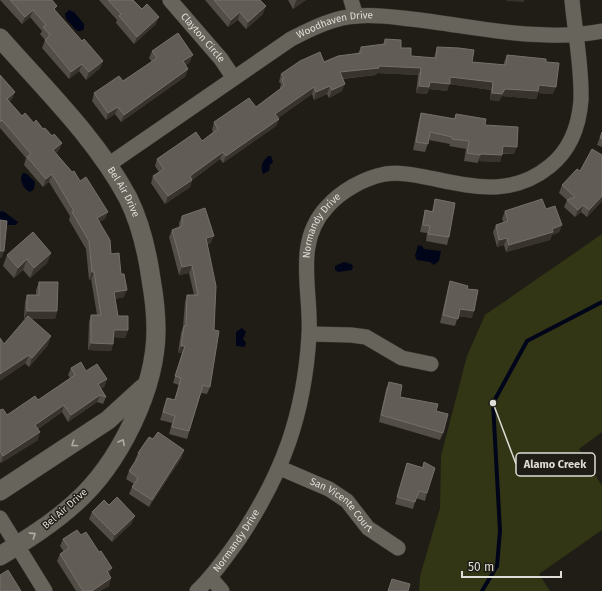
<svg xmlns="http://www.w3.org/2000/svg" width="602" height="591" viewBox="0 0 602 591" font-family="'Fira Sans',sans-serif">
<rect width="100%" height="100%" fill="#1f1d15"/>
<path fill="#333614" d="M602,234V432L579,449L602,486V530L539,574L550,591H419L420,576L440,508L441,456L467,356L485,315Z"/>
<path fill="#00051a" d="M69,10L74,12L84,24V29L81,31H77L66,19L65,14Z
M268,156H271L273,162L270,165L269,171L263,174C260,166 262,162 268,156Z
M23,173L27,174L35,182L34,189L30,192C24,190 18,179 23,173Z
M3,211L18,222L16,225H0V212Z
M418,245L422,246L424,249L441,251L439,261L434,265L430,262L417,260L415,256Z
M344,262L351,264L353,266L352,270L338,272L335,270V266Z
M242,328L246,332L243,339L246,343L245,347L236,346V332Z"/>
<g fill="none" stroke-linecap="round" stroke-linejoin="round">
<path stroke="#00051a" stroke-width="4" d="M482,591L497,566L500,531L493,403L527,341L602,302"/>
<g stroke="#383632" stroke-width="16">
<g id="minor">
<path id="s1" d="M170,0L221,59L233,77"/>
<path d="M351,0L356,16"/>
<path id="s2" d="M108,165L291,39C311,29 334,17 357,16C375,14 393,17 411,19C474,26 539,43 602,31"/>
<path d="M309,334L351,335L366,337L402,358L431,364"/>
<path id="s3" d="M280,468L329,489L347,501L368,528L398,548"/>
<path d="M0,518L45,591"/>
<path d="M211,578L222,591"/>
<path id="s4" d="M197,591C214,575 226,557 239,539C283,473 304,415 309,336C312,292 293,243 327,207C341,191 364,178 385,174C400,172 415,175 430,178C474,187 512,197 550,166C570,150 579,126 581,100C582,67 575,33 572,0"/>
</g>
</g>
<g stroke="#383632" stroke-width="20">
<g id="tertiary">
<path id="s5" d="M0,38C44,88 96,138 128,198C141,224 147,251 151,279C154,296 156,313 156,330C156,389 119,464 75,503C52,524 26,540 0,556"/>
<path d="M0,491L108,420L143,388"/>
</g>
</g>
<use href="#minor" stroke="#66645b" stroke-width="15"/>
<use href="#tertiary" stroke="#66645b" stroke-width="19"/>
</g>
<path fill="#524d46" d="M0,0H52L55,11L82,41L103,61L100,68L86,80L79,71L69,79L42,48L45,40L40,34L42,31L30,17L22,24Z
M99,0H133L156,24L134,44L116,23L117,20Z
M205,0H260L263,14L246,29L238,20L228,27Z
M288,0H306L293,9Z
M385,39L401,48L411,56L434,58L435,54L437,47L472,62L504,65V62L507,55L546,62L553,94L538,93L536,99L502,96L499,101L490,100L491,90L449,84L447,91L429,89L427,94L416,93L418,75L377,73L376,75L343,79L342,91L329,98L327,94L314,100L312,94L278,118L279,119L276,126L223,163L220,159L192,180L190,187L165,204L151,183L153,176L159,172L155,166L157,159L202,141L213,132L212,130L214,122L256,107L280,89V87L281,84L279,82L281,74L324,62L358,53L361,47L383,44Z
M152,51L190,62L186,65V76L121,122L115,114L106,120L92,101L94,93L123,81L152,62L149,58Z
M0,75L15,92L12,99L9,102L22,116L43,129L62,143L59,150L56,153L80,181L105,219L99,222L111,254L124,297L115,299L118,316L128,330L125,338L113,337V344L111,351L88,350L89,322L91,315H97L91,279L89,280L86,249L69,220L70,216L49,182L43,187L24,165L26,158L0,128Z
M421,113L454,119L456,114L485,125L514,154H502L500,162L478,161V163L464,161L466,149L449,146L450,144L429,140L425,152L413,150L419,120Z
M602,132V147L597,145Z
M602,155V201L587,217L581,212L575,217L564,207L567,200L559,193L562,185Z
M435,199L449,237L447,245L426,241L427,233L420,232L423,218L425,210L432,211Z
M546,209L562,225L559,232L552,235L550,240L506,252L504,245L497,247L493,232L496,225L504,223L502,219L505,211Z
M182,216L211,243L208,244L210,387L207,394L201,393L187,439L169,434L172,423L160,420L167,398L174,400L179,385L173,383L182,353H178L181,333L183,327L185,302L187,295H194L189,273L179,275L169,237L172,230L179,227V223Z
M51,253L47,263L30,278L23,270L14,278L3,266L7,255Z
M450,281L467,289L472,318L458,316L455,326L440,323L448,288Z
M39,282L57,311L55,319H31L48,345L29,367L4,344L26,319H24L25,302L27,295H36V290Z
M71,368L86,371L107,379L104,387L101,389L106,397L103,404L97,402L68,422L62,412L38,429V440L1,463L0,462V410L7,415L38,400L70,378L68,375Z
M389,382L400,397L436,411L443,433L440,440L379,422L386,389Z
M138,453L182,457L149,507L129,494L132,487L134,484L126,479L129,471L136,460H135Z
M424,462L427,493L425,501L416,498L413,509L395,504L407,463L422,467Z
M109,505L132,523L112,542L89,519L92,512Z
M81,535L99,552L109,575V586L100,591H76L57,561L60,554L64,552L60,546L63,539Z"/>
<path fill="#38332c" d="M297,0H306L293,9L296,1Z
M507,0H524V2L507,1Z
M266,6L263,14L246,29L248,22Z
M33,10L30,17L22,24L25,17Z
M240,12L238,20L228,27L231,20Z
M159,17L156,24L134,44L137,37Z
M193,55L190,62L180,69L183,61Z
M103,61L100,68L86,80L89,72Z
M82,64L79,71L69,79L71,72Z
M379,66L421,68L418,75L377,73L376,75L337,79L340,72Z
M188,69L186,76L121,122L124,115Z
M450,77L493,82L491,90L449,84L447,91L429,89L427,94L416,93L419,86L430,82Z
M345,84L342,91L329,98L332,90Z
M539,85L556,87L553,94L538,93L536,99L502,96L499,101L490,100L492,93L505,89Z
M330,86L327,94L314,100L316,92Z
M314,87L312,94L273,122L275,114Z
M15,92L12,99L4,106L7,99Z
M118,107L115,114L106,120L108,113Z
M279,119L276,126L223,163L226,156Z
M62,143L59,150L51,157L53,150Z
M503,146L517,147L514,154L500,153Z
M223,152L220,159L187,183L190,176Z
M481,154L502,155L500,162L478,161Z
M52,174L49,182L43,187L46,179Z
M192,180L190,187L165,204L168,196Z
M602,196V201L587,217L589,210Z
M583,205L581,212L575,217L578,210Z
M108,212L105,219L94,225L97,218Z
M562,225L559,232L552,235L550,240L506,252L509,245Z
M214,236L211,243L204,245L206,238Z
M507,238L504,245L497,247L499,240Z
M0,251H4L2,258H0Z
M51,253L47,263L30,278L34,268Z
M27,259L23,270L14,278L18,268Z
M192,265L189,273L179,275L182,267Z
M92,272H94L91,279L89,280Z
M127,290L124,297L112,300L114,292Z
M460,309L474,311L472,318L457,316Z
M27,311H57L55,319H24Z
M114,330H128L125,338L111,337Z
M51,336L48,345L29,367L32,358Z
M91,343L113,344L111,351L88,350Z
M181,346H185L182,353H178Z
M29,355L25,364L0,381V374Z
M107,379L104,387L96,392L98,384Z
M100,395L97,402L68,422L71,415Z
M64,405L62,412L33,432L35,425Z
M40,432L38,440L1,463L3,456Z
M184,450L182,457L149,507L152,500Z
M135,516L132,523L112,542L115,535Z
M112,568L109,575L107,571Z
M111,578L109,586L100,591H92Z"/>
<path fill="#625c56" stroke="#75706a" d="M10,0H52L57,6L54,9L82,41L84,39L103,61L89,72L82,64L71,72L45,40L50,35L43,27L46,25L33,10L25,17Z
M108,0H133L142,9L147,4L159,17L137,37L119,16L121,14Z
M214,0H260L266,6L248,22L240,12L231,20Z
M178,33L193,55L183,61L188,69L124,115L118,107L108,113L94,93L119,76L123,81L157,58L152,51Z
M385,39L401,40V48H411V56L436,58L437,47L459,48L474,50L472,62L506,65L507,55L546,59V62L559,63L556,87L539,85L538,91L505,89L502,94L492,93L493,82L450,77V84L430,82L429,87L419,86L421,68L379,66V68L340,72L345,84L332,90L330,86L316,92L314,87L275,114L279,119L226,156L223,152L190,176L192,180L168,196L153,176L164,169L157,159L196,132L202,141L218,129L214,122L249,98L256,107L284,86L282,79L284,78L281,74L300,61L320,52L324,62L338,56L361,53V47L385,44Z
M0,75L15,92L7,99L22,116L25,113L34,123L36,120L43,129L45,128L52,136L54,134L62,143L53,150L72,172L74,171L80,181L86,177L108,212L97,218L110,240L111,254L119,253L121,274H124L127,290L114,292L118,316H128V330H114L113,344L91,343V315H101L94,272H92L89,241L72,212L74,211L52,174L46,179L27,157L31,154L2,120L0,122Z
M421,113L455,119L456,114L486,119L485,125L518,127L517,147L503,146L502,155L481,154L480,155L467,153L469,141L452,139V137L430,132L428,144L416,142Z
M602,132V139L600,138Z
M592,149L602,155V196L589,210L583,205L578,210L567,200L575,197L562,185L577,169L580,171Z
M435,199L455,203L449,237L428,234L430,226L423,225L425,210L433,212Z
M542,199L546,209L555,206L562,225L552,229L553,232L509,245L507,238L499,240L496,225L508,221L505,211Z
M205,208L214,236L206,238L216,286L214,330L219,331L210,387L203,385L189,431L172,427L175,416L163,412L167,398L175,400L181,378L175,376L185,346H181L184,326H186L187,295H198L192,265L182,267L172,230L182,226V216Z
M0,220L7,221L4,251H0Z
M33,232L51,253L34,268L27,259L18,268L7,255Z
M450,281L468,286L467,289L478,290L474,311L460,309L458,319L443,315Z
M39,282H58L57,311H27V295H39Z
M28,316L51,336L32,358L29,355L0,374V338L4,344Z
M81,362L86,371L97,364L107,379L98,384L106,397L100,395L71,415L64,405L35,425L40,432L3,456L0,451V410L3,409L7,415L35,396L38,400L75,375L71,368Z
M389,382L402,385L400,397L438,404L436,411L448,414L443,433L381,415Z
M158,432L184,450L152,500L132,487L138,478L129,471L140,454L138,453L149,437L153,439Z
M424,462L435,468L427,493L419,491L415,502L397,497L407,463L423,468Z
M117,497L135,516L115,535L92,512L104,500L109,505Z
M77,530L81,535L86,532L99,552L101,551L112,568L107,571L111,578L92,591H83L60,554L69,548L63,539Z
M8,570L21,591H0V575Z
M392,579L410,584L408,591H388Z"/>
<defs><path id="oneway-chevron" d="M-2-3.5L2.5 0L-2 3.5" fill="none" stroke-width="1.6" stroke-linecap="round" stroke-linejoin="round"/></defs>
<g stroke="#aeada5">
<use href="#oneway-chevron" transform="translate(122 442) rotate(-61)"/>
<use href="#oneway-chevron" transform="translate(74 444) rotate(146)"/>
<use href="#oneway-chevron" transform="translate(33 535) rotate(-33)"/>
</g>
<g text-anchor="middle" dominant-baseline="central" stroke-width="3" stroke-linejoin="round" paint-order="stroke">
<g font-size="10" fill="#deddd7" stroke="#1f1d15">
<text stroke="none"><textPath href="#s2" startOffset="269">Woodhaven Drive</textPath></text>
<text stroke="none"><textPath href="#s1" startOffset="50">Clayton Circle</textPath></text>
<text stroke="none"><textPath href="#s5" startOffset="198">Bel Air Drive</textPath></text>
<text stroke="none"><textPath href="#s4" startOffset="399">Normandy Drive</textPath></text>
<text stroke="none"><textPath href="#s3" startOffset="73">San Vicente Court</textPath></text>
<text transform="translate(65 509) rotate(-41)">Bel Air Drive</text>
<text stroke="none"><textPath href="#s4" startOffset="64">Normandy Drive</textPath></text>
</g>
</g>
<path fill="none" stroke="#deddd7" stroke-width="1.5" d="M493 403L516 464"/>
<circle fill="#deddd7" stroke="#1f1d15" stroke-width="1.5" cx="493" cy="403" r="4"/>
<rect fill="#1f1d15" stroke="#deddd7" stroke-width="1.5" x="516" y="453" width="79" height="23" rx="4"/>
<g font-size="11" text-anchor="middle" font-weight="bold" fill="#deddd7">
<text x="555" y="468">Alamo Creek</text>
</g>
<path d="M462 571v6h99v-6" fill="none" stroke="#deddd7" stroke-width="2"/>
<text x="468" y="571" font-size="12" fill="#deddd7" stroke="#1f1d15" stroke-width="3" paint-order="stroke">50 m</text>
</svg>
